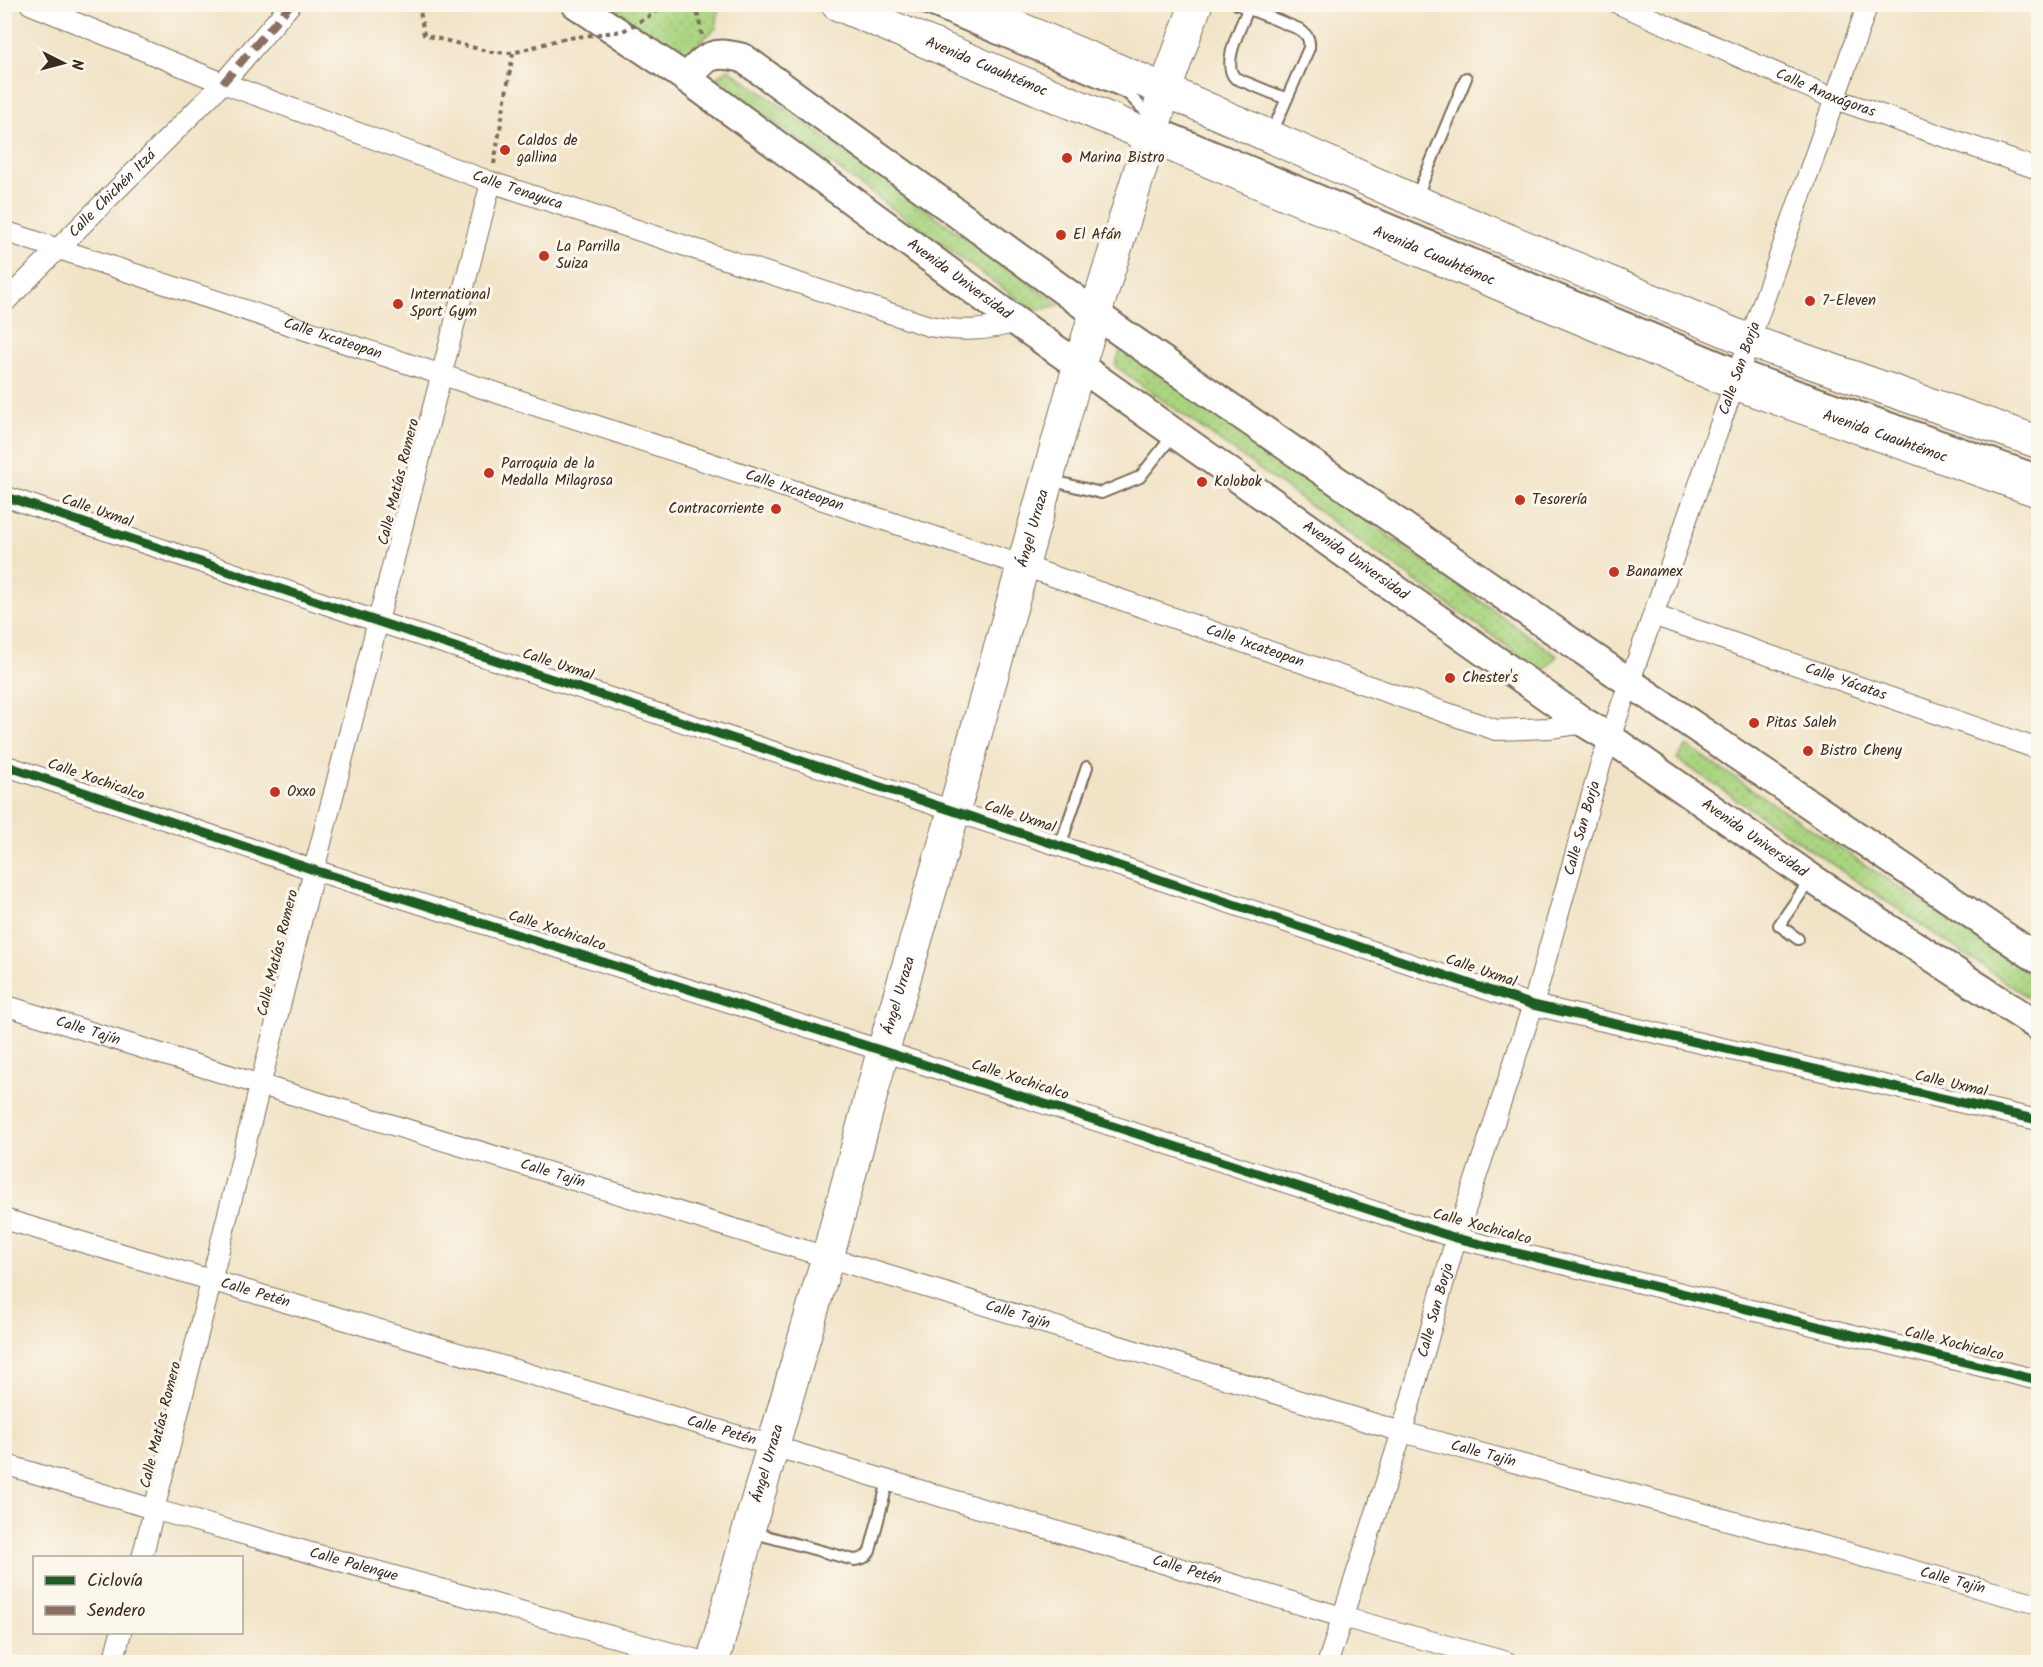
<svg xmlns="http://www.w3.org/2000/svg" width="2043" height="1667" viewBox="0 0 2043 1667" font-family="Kalam,sans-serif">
<defs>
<pattern id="grass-dots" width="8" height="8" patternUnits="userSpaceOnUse" patternTransform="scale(1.5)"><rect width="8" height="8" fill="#aad480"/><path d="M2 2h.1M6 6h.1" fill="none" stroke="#93b66e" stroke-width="1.8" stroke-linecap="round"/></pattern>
</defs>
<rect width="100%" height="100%" fill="#fbf7ec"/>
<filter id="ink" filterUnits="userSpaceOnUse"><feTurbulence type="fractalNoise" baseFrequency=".0167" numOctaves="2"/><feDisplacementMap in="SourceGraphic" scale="12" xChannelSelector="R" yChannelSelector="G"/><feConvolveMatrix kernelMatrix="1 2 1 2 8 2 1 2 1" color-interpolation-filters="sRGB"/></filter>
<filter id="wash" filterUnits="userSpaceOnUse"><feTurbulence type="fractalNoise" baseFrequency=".008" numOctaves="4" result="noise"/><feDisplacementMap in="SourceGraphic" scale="24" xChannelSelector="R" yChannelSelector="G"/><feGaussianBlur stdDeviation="1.35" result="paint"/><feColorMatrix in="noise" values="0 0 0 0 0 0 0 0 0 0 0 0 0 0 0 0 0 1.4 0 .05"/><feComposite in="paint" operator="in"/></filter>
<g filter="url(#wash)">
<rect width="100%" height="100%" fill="#f1e3c6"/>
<path fill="url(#grass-dots)" stroke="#727f4f" stroke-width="1.5" d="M597,5H719L716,28L686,54Z
M729,69L1060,305L1034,311L714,79Z
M1122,346L1557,656L1543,672L1115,366Z
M1687,746L2038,980V1004L1677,759Z"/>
</g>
<g filter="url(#ink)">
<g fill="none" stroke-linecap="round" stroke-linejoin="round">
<g stroke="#7b6b59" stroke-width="14">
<path id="lane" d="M915,4L1128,94L1153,119
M1237,4L1299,29C1307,35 1310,38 1309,48L1271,135
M1248,9C1241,27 1221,63 1235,78L1287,99
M1160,124L1742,366L2038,470
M1416,198L1466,78
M1050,480L1101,493L1140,477L1174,434
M1060,846L1087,767
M1798,939L1779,925L1811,879
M751,1532L854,1560C862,1559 866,1558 870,1551L888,1481"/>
</g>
<g stroke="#7b6b59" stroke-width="22">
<g id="street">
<path id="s1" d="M30,4L223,83L491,182L929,326C963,332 984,331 1017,322"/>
<path id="s2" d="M1619,4L1835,99L2038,169"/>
<path id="s3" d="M4,231L1024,566L1496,730L1550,728L1585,723"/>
<path id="s4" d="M4,303L223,83L291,4"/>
<path d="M4,496L379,622L1060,846L1533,1005L2038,1120"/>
<path id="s5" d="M1653,615L2038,749"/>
<path d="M4,765L314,870L883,1051L1456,1238L2038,1380"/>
<path id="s6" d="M4,1005L261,1085L1402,1432L2038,1604"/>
<path id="s7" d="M4,1219L773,1446L1342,1617L1507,1662"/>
<path id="s8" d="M4,1464L156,1510L704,1662"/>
<path d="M142,1558L314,870L491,182"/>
<path d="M113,1662L121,1632"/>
<path id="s9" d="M1328,1662L1402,1432L1456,1238L1533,1005L1600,766L1868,4"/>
</g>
</g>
<g stroke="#7b6b59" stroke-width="32">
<g id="secondary">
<path id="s10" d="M576,4L686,78L1017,322L1585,723L1610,738L1811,878L2038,1026"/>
<path d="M686,78C707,56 711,50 743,58L1118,330L1629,682L2038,959"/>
</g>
</g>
<g stroke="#7b6b59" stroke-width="34">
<g id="primary">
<path id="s11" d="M837,4L1736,384L2038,491"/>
<path d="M962,4L1165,90L1415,201L1750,341L2038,442"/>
<path id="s12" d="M713,1662L748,1532L828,1256L883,1051L954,811L1079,366L1165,90L1196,4"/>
</g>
</g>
<path stroke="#7b6b59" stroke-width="4" stroke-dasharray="4.5 4.5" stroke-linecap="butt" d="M419,4L424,35L491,52L513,53L561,39
M696,4L702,36
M494,164L513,53"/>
<use href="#lane" stroke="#fff" stroke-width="10"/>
<use href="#street" stroke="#fff" stroke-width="20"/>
<use href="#secondary" stroke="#fff" stroke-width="28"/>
<use href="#primary" stroke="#fff" stroke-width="32"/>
<path stroke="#7b6b59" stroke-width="4" stroke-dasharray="4.5 4.5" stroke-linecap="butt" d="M561,39L623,31L670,4"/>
<path stroke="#8d6e63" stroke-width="8" stroke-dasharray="15 8" stroke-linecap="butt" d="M223,83L291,4"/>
<g stroke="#fbf7ec" stroke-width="13">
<path id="cycleway" d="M4,496L379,622L1060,846L1533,1005L2038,1120
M4,765L314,870L883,1051L1456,1238L2038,1380"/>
</g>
<use href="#cycleway" stroke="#1b5e20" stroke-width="9"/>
</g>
</g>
<g fill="#c8321e" stroke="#fbf7ec" stroke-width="2">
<circle cx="505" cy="150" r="6"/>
<circle cx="1067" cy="158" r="6"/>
<circle cx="1061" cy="235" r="6"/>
<circle cx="544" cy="256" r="6"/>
<circle cx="1810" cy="301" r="6"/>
<circle cx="398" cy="304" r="6"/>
<circle cx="489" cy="473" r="6"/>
<circle cx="1202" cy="482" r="6"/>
<circle cx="1520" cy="500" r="6"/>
<circle cx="776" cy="509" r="6"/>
<circle cx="1614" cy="572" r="6"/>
<circle cx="1450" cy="678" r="6"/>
<circle cx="1754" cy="723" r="6"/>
<circle cx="1808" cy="751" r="6"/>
<circle cx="275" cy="792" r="6"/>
</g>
<g text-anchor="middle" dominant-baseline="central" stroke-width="6" stroke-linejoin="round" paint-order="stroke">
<g font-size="15" fill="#3b2a1e" stroke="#fbf7ec">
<text stroke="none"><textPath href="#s11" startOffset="162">Avenida Cuauhtémoc</textPath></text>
<text stroke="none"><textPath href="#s2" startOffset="225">Calle Anaxágoras</textPath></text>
<text stroke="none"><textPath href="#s1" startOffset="522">Calle Tenayuca</textPath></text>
<text stroke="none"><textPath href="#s4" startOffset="154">Calle Chichén Itzá</textPath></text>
<text stroke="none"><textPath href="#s11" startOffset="648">Avenida Cuauhtémoc</textPath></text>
<text stroke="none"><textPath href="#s10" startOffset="472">Avenida Universidad</textPath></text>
<text stroke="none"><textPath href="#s3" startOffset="346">Calle Ixcateopan</textPath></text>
<text stroke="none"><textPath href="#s9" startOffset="1358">Calle San Borja</textPath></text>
<text stroke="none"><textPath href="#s11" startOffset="1134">Avenida Cuauhtémoc</textPath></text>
<text transform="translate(399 482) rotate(-76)">Calle Matías Romero</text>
<text stroke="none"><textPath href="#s3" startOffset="832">Calle Ixcateopan</textPath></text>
<text transform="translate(97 511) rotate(19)">Calle Uxmal</text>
<text stroke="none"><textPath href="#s12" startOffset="1178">Ángel Urraza</textPath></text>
<text stroke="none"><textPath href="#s10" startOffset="958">Avenida Universidad</textPath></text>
<text stroke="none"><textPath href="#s3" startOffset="1318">Calle Ixcateopan</textPath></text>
<text transform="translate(558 665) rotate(18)">Calle Uxmal</text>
<text stroke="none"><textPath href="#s5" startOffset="204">Calle Yácatas</textPath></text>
<text transform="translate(96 780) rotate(19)">Calle Xochicalco</text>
<text transform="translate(1020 817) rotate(18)">Calle Uxmal</text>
<text stroke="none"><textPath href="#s9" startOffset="872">Calle San Borja</textPath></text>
<text stroke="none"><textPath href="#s10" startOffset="1444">Avenida Universidad</textPath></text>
<text transform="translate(557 931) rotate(18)">Calle Xochicalco</text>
<text transform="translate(278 953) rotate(-76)">Calle Matías Romero</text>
<text transform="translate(1481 971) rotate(19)">Calle Uxmal</text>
<text stroke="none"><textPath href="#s12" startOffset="692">Ángel Urraza</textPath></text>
<text stroke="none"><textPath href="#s6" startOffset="88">Calle Tajín</textPath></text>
<text transform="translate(1020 1080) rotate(18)">Calle Xochicalco</text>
<text transform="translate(1951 1084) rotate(13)">Calle Uxmal</text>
<text stroke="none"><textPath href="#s6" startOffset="574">Calle Tajín</textPath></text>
<text transform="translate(1482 1227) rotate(15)">Calle Xochicalco</text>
<text stroke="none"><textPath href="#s7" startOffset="262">Calle Petén</textPath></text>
<text stroke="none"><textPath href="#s9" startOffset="368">Calle San Borja</textPath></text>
<text stroke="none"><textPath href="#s6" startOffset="1060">Calle Tajín</textPath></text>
<text transform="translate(1954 1344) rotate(14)">Calle Xochicalco</text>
<text transform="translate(161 1425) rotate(-76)">Calle Matías Romero</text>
<text stroke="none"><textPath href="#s7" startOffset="748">Calle Petén</textPath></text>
<text stroke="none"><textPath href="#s6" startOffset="1546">Calle Tajín</textPath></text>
<text stroke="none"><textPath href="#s12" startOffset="206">Ángel Urraza</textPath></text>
<text stroke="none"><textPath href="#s8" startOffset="364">Calle Palenque</textPath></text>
<text stroke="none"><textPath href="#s7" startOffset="1234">Calle Petén</textPath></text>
<text stroke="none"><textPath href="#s6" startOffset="2032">Calle Tajín</textPath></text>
</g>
<g font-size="15" fill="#3b2a1e" stroke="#fbf7ec" text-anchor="start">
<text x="517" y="141">Caldos de<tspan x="517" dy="17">gallina</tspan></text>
<text x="1079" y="158">Marina Bistro</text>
<text x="1073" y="235">El Afán</text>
<text x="556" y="247">La Parrilla<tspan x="556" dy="17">Suiza</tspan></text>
<text x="410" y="295">International<tspan x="410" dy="17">Sport Gym</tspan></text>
<text x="1822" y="301">7-Eleven</text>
<text x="501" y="464">Parroquia de la<tspan x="501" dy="17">Medalla Milagrosa</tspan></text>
<text x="1214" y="482">Kolobok</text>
<text x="1532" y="500">Tesorería</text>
<text x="764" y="509" text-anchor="end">Contracorriente</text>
<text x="1626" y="572">Banamex</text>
<text x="1462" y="678">Chester's</text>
<text x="1766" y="723">Pitas Saleh</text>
<text x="1820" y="751">Bistro Cheny</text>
<text x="287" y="792">Oxxo</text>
</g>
</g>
<rect width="2043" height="1667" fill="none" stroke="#fbf7ec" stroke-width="24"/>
<rect x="33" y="1556" width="210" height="78" fill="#fbf7ec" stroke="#aea59a" stroke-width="1.5"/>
<rect x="45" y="1576" width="30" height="9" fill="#1b5e20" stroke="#aea59a" stroke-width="1.5"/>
<text x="87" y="1586" font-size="18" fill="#3b2a1e">Ciclovía</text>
<rect x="45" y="1606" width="30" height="9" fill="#8d6e63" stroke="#aea59a" stroke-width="1.5"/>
<text x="87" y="1616" font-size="18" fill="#3b2a1e">Sendero</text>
<g transform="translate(63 63) rotate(96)" stroke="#fbf7ec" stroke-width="4.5" paint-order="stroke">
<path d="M0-4.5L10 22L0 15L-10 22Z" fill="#3b2a1e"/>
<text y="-9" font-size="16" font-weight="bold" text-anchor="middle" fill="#3b2a1e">N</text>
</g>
</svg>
